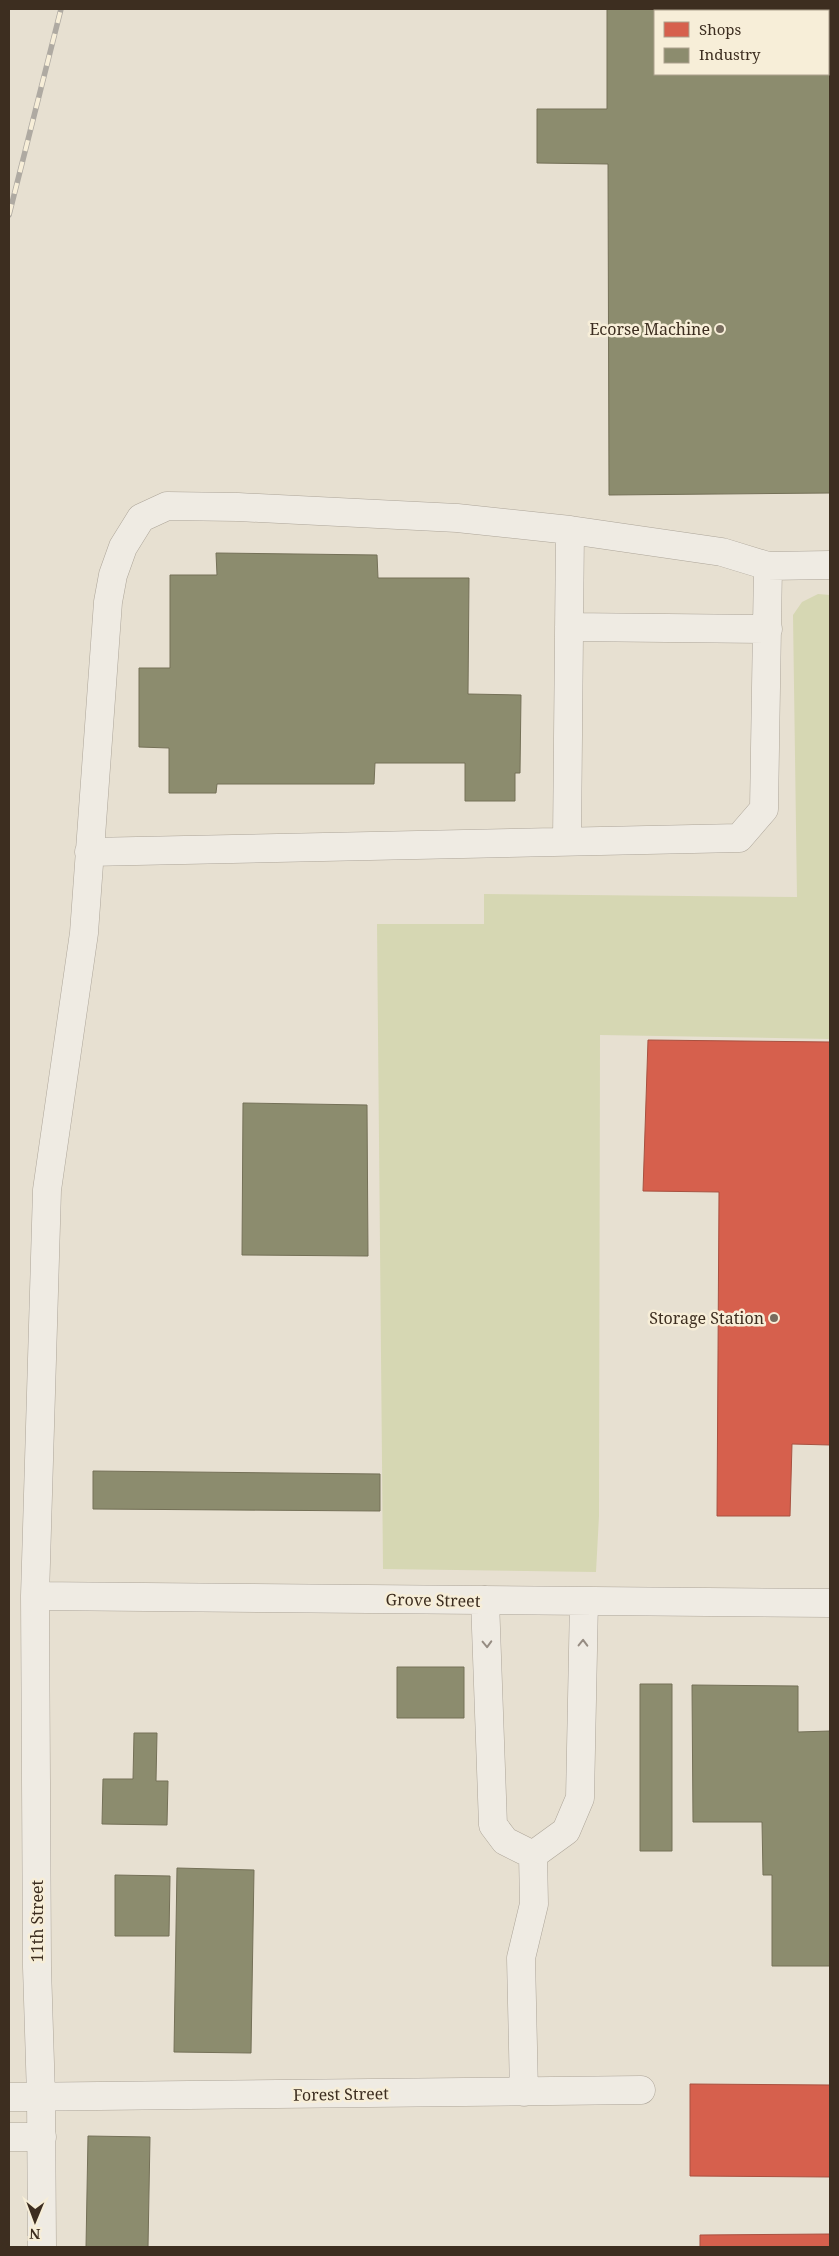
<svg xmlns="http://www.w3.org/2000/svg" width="839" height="2256" viewBox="0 0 839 2256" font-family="'Noto Serif',serif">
<rect width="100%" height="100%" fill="#e7e0d1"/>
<path fill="#d6d7b3" d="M818,594L830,595V1039L600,1035L599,1516L596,1572L383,1569L377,924H484V894L797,897L793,615L802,602Z"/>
<path fill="#d6604d" stroke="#a85140" d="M648,1040L830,1042V1445L792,1444L790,1516H717L719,1192L643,1191Z
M690,2084L830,2085V2177L690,2176Z
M830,2234V2247H700V2235Z"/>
<path fill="#8c8c6e" stroke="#747057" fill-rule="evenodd" d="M607,9H830V493L609,495L608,164L537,163V109H607ZM655,11H828V74H655Z
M216,553L377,555L378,578H469L468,694L521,695L520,773H515V801H465V763H375L374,784H217L216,793H169V748L139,747V668H170V575H217Z
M243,1103L367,1105L368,1256L242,1255Z
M93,1471L380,1474V1511L93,1509Z
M397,1667H464V1718H397Z
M640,1684H672V1851H640Z
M692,1685L798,1686V1732L830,1731V1966H772V1875H763L762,1822H693Z
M134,1733H157L156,1781H168L167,1825L102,1824L103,1779H133Z
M177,1868L254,1870L251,2053L174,2052Z
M115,1875L170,1876L169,1936H115Z
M88,2136L150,2137L148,2247H86Z"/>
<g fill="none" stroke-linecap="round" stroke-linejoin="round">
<g stroke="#ada599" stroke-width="29">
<path id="minor" d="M569,627L768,629
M567,841L570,530
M89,852L739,838L764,809L768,566
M35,1596L830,1603
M485,1600L493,1825L505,1841L533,1855
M524,2092L521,1958L534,1904L533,1855L566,1831L580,1798L584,1601
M9,2097L641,2090
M9,2137H42
M42,2247L41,2096L37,1967L35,1596L47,1190L84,933L108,602L113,575L123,547L141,518L167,506L238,507L457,518L570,530L722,552L768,566L830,565"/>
</g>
<use href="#minor" stroke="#efebe3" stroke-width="28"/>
<g stroke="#afaaa2" stroke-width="5.5">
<path id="rail" d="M9,215L61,9"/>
</g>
<use href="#rail" stroke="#f7eed8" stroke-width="4" stroke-dasharray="11" stroke-linecap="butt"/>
</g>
<defs><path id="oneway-chevron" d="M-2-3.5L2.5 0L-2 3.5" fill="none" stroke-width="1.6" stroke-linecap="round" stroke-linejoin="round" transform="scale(1.25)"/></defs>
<g stroke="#968c82">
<use href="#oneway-chevron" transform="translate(583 1643) rotate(-89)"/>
<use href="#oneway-chevron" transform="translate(487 1644) rotate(88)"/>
</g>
<g fill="#786c5e" stroke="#f7eed8" stroke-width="2">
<circle cx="720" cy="329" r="5"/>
<circle cx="774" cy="1318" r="5"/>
</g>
<g text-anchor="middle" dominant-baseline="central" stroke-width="5" stroke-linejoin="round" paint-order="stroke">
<g font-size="16" fill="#3d2e20" stroke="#f7eed8" text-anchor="end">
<text x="710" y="329">Ecorse Machine</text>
<text x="764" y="1318">Storage Station</text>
</g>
<g font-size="16" fill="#3d2e20" stroke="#f7eed8">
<text transform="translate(433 1600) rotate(1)">Grove Street</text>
<text transform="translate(37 1921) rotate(-90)">11th Street</text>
<text transform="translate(341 2094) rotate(-1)">Forest Street</text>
</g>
</g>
<rect width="839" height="2256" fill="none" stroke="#3d2e20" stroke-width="20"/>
<rect x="654" y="10" width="175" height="65" fill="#f7eed8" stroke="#ada18e"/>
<rect x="664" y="22" width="25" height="15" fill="#d6604d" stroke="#ada18e"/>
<text x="699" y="35" font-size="15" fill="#3d2e20">Shops</text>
<rect x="664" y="48" width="25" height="15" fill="#8c8c6e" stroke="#ada18e"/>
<text x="699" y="60" font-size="15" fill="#3d2e20">Industry</text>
<g transform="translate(35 2221) rotate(181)" stroke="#f7eed8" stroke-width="4" paint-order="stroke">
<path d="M0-4L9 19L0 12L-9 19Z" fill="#3d2e20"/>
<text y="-8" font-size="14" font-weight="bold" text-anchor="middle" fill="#3d2e20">N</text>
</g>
</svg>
